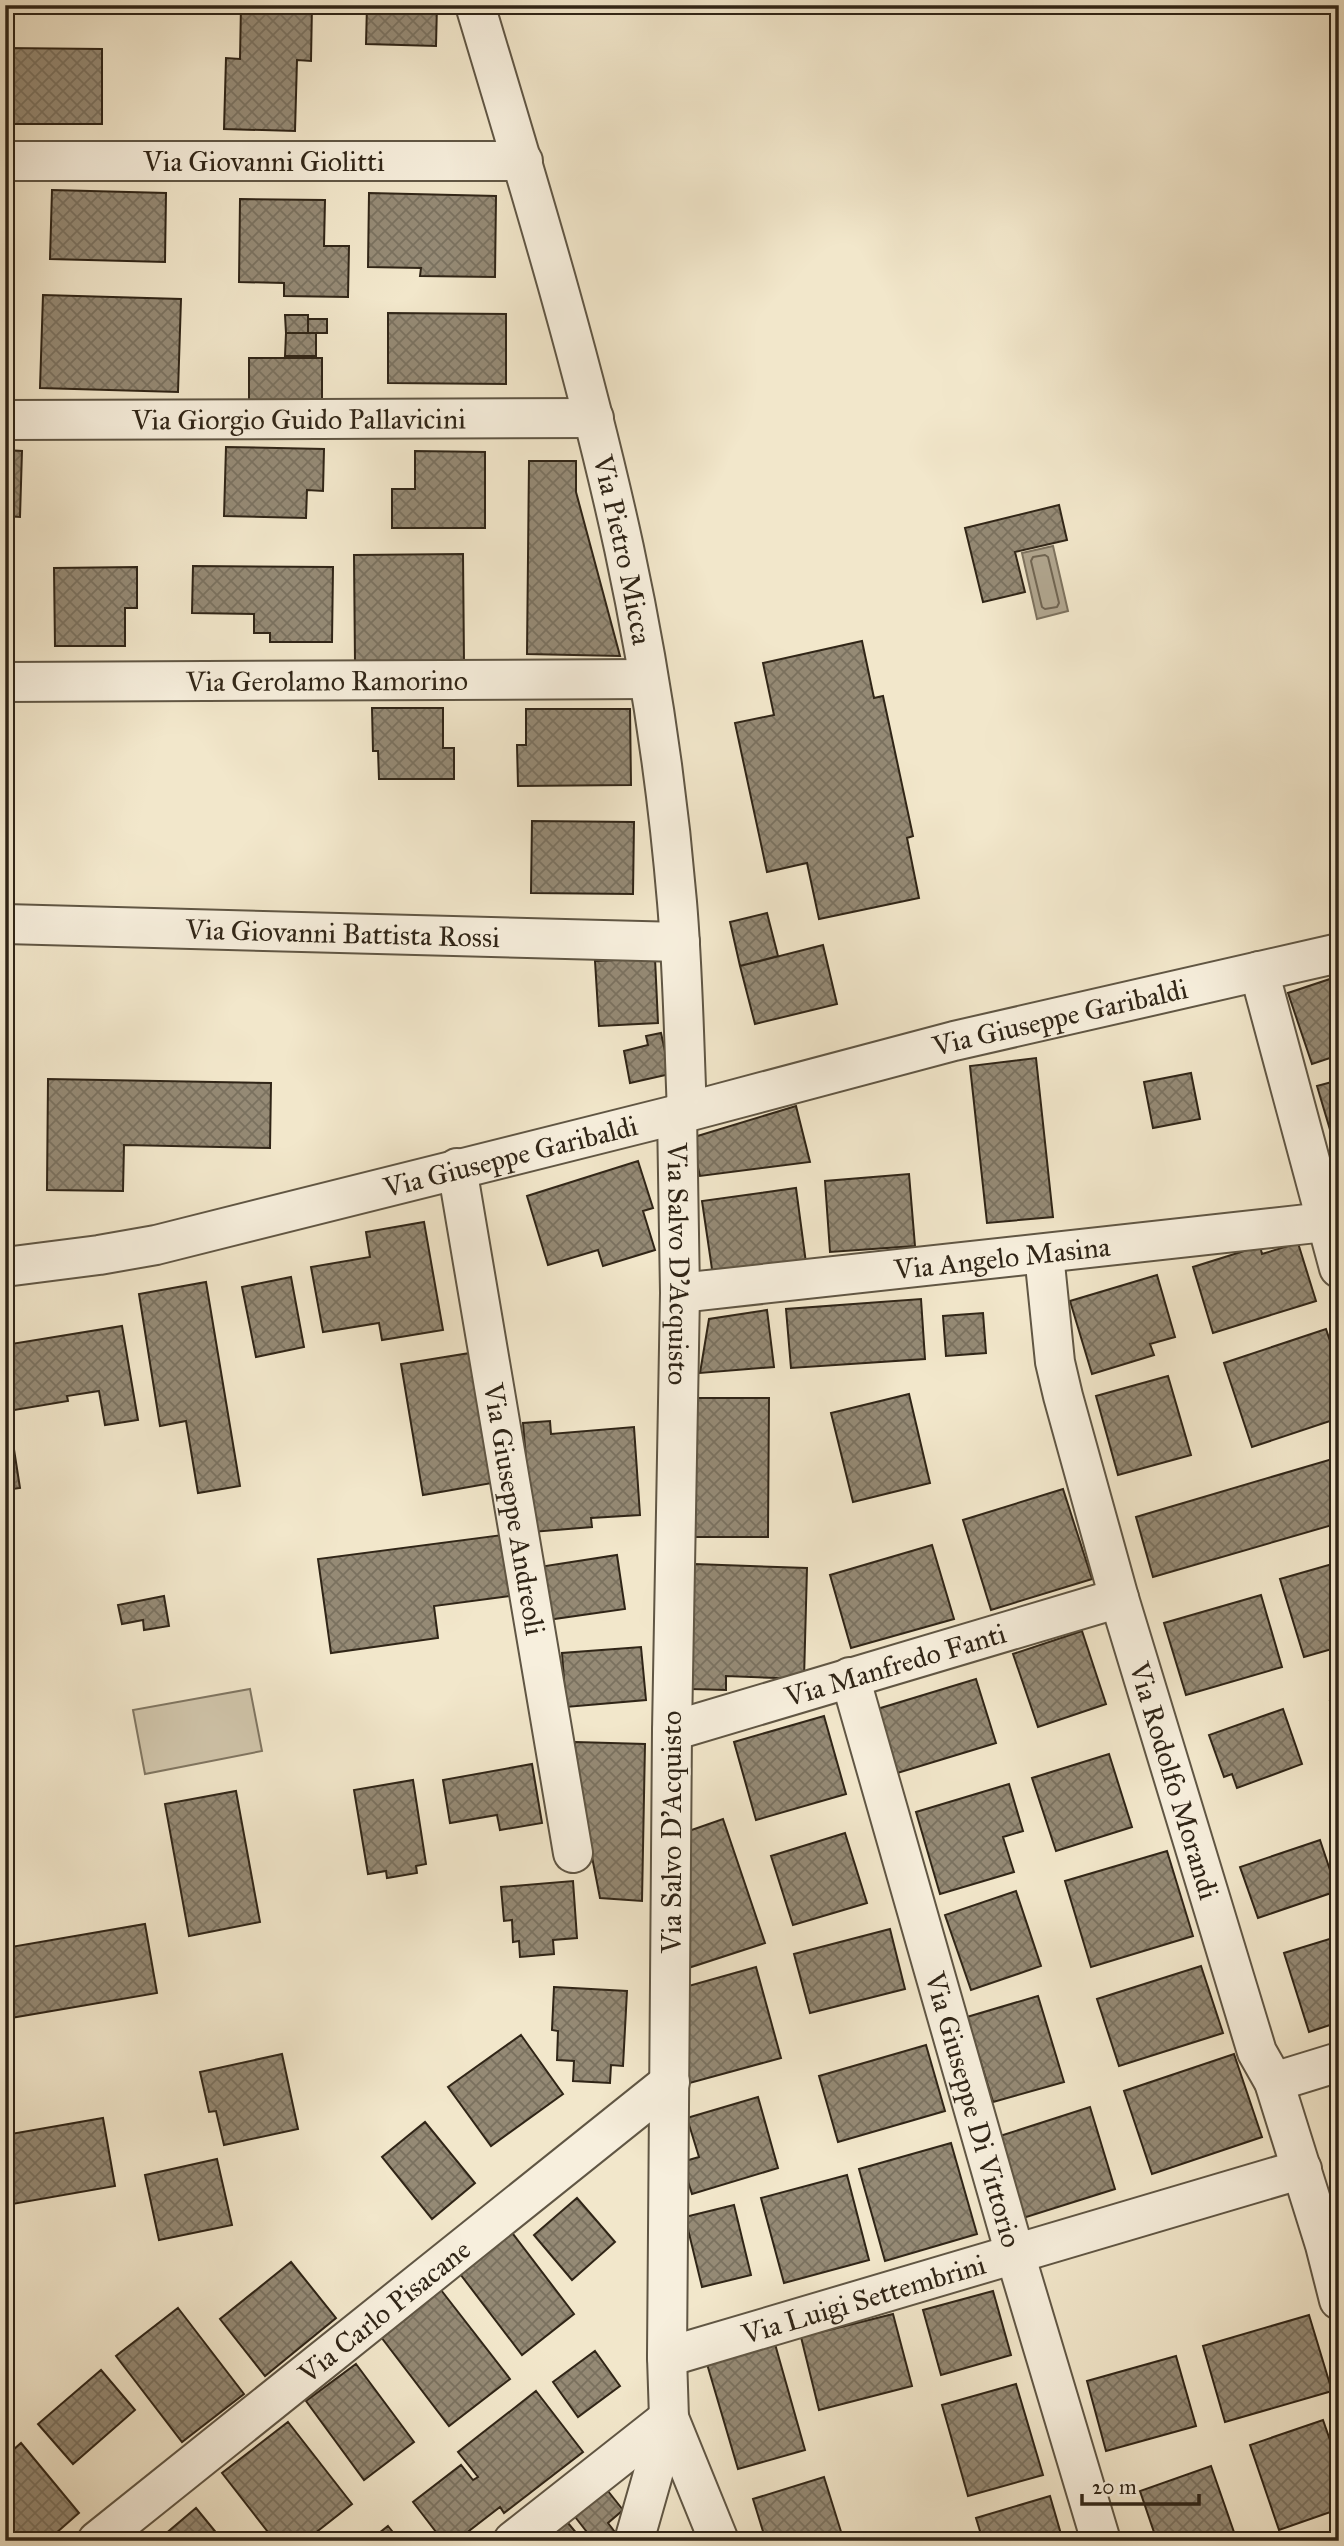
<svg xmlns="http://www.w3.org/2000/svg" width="1344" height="2546" viewBox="0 0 1344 2546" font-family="'IM FELL Great Primer',serif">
<defs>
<pattern id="building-cross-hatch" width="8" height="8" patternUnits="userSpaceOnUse" patternTransform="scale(1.75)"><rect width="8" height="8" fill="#958a75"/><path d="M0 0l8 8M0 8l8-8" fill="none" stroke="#7a715f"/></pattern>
</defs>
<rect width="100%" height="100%" fill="#f2e7cb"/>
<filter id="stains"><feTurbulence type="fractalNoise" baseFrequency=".00286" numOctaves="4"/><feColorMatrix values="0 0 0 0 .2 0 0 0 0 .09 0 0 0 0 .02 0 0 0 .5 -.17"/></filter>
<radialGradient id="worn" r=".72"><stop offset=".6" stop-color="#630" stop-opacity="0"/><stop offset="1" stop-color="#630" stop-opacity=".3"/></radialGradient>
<path fill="#d1c6ac" stroke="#807662" stroke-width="2" d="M250,1689L262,1751L145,1774L133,1710Z"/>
<path fill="#b0a58e" stroke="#7d725e" stroke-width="2" d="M1053,546L1068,611L1037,619L1022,553Z"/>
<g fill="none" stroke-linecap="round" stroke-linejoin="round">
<path stroke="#706552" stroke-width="2" d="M1045,555L1048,557L1059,603L1057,607L1045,609L1042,607L1031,561L1033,557Z"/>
</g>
<path fill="url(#building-cross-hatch)" stroke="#302517" stroke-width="2" d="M55,5H133L132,14L55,11Z
M241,5H312L311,61L297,60L295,131L224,129L226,58L240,59Z
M367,5H437L436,46L366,44Z
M5,48L102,49V124H5Z
M52,190L166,193L165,262L50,259Z
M369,193L496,196L495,277L420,276L421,268L368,267Z
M240,199L325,200L324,246H349L348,297L284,296V283L239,282Z
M43,295L181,299L178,392L40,388Z
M5,310H14L13,392H5Z
M388,313L506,314V384L388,383Z
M285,315H308V333H286Z
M308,319H327V333H308Z
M286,333H316V356H285Z
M249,358H322V402H249Z
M226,447L324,449L323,491L307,490L306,518L224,516Z
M5,450L22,451L20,517L5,516Z
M415,451L485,452V528H392V489H415Z
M529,461H576V492L620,656L527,654Z
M1059,505L1067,540L1015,552L1025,592L983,602L965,528Z
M463,554L464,662H355L354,555Z
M193,566L333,567L332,642H270V633H254V614L192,613Z
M137,567V608H125V646H55L54,568Z
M862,641L874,698L883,696L913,836L907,838L919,898L819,919L807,863L767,872L735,723L774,715L763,663Z
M372,708H443V748H454V779H379L378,751H373Z
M526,709H630L631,785L518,786L517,745H526Z
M532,821L634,822L633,894L531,893Z
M767,913L778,956L740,966L730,922Z
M823,945L837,1004L755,1024L740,966Z
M655,958L658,1023L599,1026L595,961Z
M1339,976V1055L1312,1064L1288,993Z
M661,1033L670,1074L630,1083L624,1051L648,1045L646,1036Z
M1036,1058L1053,1217L987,1223L970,1066Z
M1191,1073L1200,1119L1153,1128L1144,1082Z
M48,1079L271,1083L270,1148L124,1145L123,1191L47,1190Z
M1339,1080V1160L1317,1086Z
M796,1106L810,1162L700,1176L691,1138Z
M638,1161L653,1208L643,1211L655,1250L603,1266L598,1250L548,1265L527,1196Z
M909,1174L915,1246L830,1252L825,1181Z
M796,1188L806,1263L713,1276L702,1201Z
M424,1222L443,1330L382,1340L379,1323L323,1332L311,1267L370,1257L366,1232Z
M1298,1243L1316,1301L1213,1333L1193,1267L1260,1246L1262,1254Z
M1157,1275L1175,1337L1150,1344L1154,1355L1092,1374L1070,1301Z
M291,1277L304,1347L256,1357L242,1287Z
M206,1282L240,1486L198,1493L186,1421L160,1426L139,1294Z
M921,1299L925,1359L791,1368L786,1309Z
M767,1310L774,1367L700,1373L709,1319Z
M983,1313L986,1353L946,1356L943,1316Z
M122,1326L138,1420L105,1425L99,1391L67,1396L68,1401L8,1411L20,1488L5,1490V1345Z
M1326,1329L1339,1368V1418L1252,1447L1224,1363Z
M470,1353L492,1483L423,1495L401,1364Z
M1168,1376L1191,1455L1118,1475L1096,1396Z
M909,1394L930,1483L853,1502L831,1413Z
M689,1398H769L768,1537H690Z
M550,1421L551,1434L634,1427L640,1515L591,1518L592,1527L532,1532L523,1423Z
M1339,1457V1523L1153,1577L1136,1517Z
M1063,1489L1092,1579L991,1610L963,1520Z
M502,1535L510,1596L434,1606L438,1638L331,1653L318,1559Z
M932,1545L954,1619L851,1648L830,1575Z
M617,1555L625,1609L547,1620L539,1567Z
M1339,1562V1647L1304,1657L1280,1579Z
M694,1564L807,1568L804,1679L726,1676V1690L691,1689Z
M1261,1595L1282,1667L1186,1695L1164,1623Z
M164,1596L169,1626L144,1630L143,1620L122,1624L118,1605Z
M1082,1631L1106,1704L1038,1727L1013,1654Z
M641,1647L646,1700L566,1707L562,1653Z
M976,1679L996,1743L894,1774L874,1710Z
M1339,1698V1729L1330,1701Z
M1283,1709L1302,1764L1237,1788L1232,1774L1224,1777L1209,1735Z
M824,1716L846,1794L756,1820L734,1742Z
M575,1742L645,1744L642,1901L600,1898L585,1821L576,1820Z
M1109,1754L1132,1827L1056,1851L1032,1778Z
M532,1764L542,1823L500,1830L497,1815L450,1823L443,1780Z
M413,1780L426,1864L416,1866L417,1873L387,1878L386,1871L368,1874L354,1790Z
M1009,1784L1023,1831L1003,1837L1014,1872L940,1894L916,1812Z
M236,1791L260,1922L189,1936L165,1804Z
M723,1819L765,1943L682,1970L683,1833Z
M845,1833L867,1903L793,1925L771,1856Z
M1320,1840L1337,1891L1258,1918L1240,1867Z
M1167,1851L1193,1936L1091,1967L1065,1881Z
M573,1881L577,1938L553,1940L554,1954L520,1957L519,1941L513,1942L512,1920L504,1921L501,1887Z
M1016,1891L1041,1966L971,1990L945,1915Z
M145,1924L157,1993L5,2019V1948Z
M890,1929L905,1989L810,2013L794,1954Z
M1339,1936V2022L1309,2032L1284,1953Z
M1201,1966L1223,2033L1119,2066L1097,1999Z
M756,1967L781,2058L686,2084L685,1987Z
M554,1987L627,1991L623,2066L611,2065L610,2083L573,2081L574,2061L557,2060L558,2031L552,2030Z
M1038,1996L1064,2082L993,2102L967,2017Z
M521,2035L563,2094L491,2146L448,2087Z
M926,2045L945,2111L838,2142L819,2076Z
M282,2054L298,2129L224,2145L216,2111L209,2112L200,2072Z
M1234,2054L1262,2137L1152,2174L1124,2091Z
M758,2097L778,2168L692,2194L682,2162L699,2157L687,2118Z
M1090,2107L1115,2189L1023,2218L997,2137Z
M103,2118L115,2186L12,2204L13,2213L5,2214V2135Z
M425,2122L475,2183L432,2219L382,2157Z
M951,2143L977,2234L885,2261L859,2169Z
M217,2159L232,2225L159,2240L145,2175Z
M847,2175L869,2260L784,2283L761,2198Z
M577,2198L615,2242L572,2280L534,2235Z
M734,2205L751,2275L702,2287L685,2217Z
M507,2226L574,2314L522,2355L454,2266Z
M291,2262L336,2318L265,2376L220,2319Z
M441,2290L510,2379L449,2426L381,2337Z
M993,2291L1011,2355L941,2375L923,2310Z
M178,2308L244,2394L182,2442L116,2356Z
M893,2314L912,2386L819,2410L801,2337Z
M1309,2315L1332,2391L1225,2422L1203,2346Z
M5,2329L11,2360L5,2361Z
M775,2344L805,2450L738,2469L707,2364Z
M595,2351L620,2386L578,2417L553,2382Z
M1176,2356L1196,2426L1106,2451L1087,2381Z
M356,2364L414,2442L364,2480L306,2401Z
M101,2370L135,2410L73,2464L38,2424Z
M1016,2384L1043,2475L968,2496L942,2405Z
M536,2391L583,2452L504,2513L500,2507L456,2541H443L413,2502L461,2465L473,2480L478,2477L458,2452Z
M1323,2420L1339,2466V2509L1279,2530L1250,2445Z
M288,2422L352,2504L305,2541H275L222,2473Z
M21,2443L79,2513L47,2541H5V2457Z
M1211,2466L1236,2538L1229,2541H1157L1140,2491Z
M824,2477L843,2538L834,2541H766L753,2499Z
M604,2486L623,2510L608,2523L618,2536L612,2541H594L572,2513Z
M1050,2496L1063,2541H983L976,2518Z
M196,2508L223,2541H157Z
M563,2517L583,2541H535Z
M388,2526L400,2541H369Z
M1339,2530V2541H1309Z"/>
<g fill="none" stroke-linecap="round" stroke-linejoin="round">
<g stroke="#605644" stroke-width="42">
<g id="street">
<path id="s1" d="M475,5C529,185 584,364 624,548C649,664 667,783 677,902C683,972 684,1042 687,1112"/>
<path id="s2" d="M5,161H523"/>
<path id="s3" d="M5,420L594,418"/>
<path id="s4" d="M5,682L648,679"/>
<path id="s5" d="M5,924L680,942"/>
<path d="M1259,971L1339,1268"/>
<path id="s6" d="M677,1114L680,1293L672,1731L667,2357L669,2418L719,2541"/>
<path id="s7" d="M457,1168L573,1853"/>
<path id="s8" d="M1044,1254L1055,1362L1063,1396L1119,1598L1257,2052L1274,2082L1325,2245L1339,2300"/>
<path id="s9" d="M5,1267L99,1255L156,1245L687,1112L954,1041L1339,953"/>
<path id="s10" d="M680,1293L1325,1222"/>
<path id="s11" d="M850,1677L1015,2254L1101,2541"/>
<path id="s12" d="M672,1731L1119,1598"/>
<path d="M1274,2082L1339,2062"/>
<path id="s13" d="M667,2357L1302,2169"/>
<path id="s14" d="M97,2541L670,2082"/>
<path d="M513,2541L669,2418"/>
<path d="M634,2541L669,2418"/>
</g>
</g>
<use href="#street" stroke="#f7efdd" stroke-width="38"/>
</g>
<g text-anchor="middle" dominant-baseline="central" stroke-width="5" stroke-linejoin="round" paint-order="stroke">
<g font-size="28" fill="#302517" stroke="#f7efdd">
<text stroke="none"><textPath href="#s2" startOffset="259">Via Giovanni Giolitti</textPath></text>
<text stroke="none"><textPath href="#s3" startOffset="294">Via Giorgio Guido Pallavicini</textPath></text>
<text stroke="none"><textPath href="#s1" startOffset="565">Via Pietro Micca</textPath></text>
<text stroke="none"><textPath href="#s4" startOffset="322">Via Gerolamo Ramorino</textPath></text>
<text stroke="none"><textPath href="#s5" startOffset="338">Via Giovanni Battista Rossi</textPath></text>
<text stroke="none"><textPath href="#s9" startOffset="1085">Via Giuseppe Garibaldi</textPath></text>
<text stroke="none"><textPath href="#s9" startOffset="518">Via Giuseppe Garibaldi</textPath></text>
<text stroke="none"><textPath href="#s10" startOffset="324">Via Angelo Masina</textPath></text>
<text stroke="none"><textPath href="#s6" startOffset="150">Via Salvo D'Acquisto</textPath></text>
<text stroke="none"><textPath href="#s7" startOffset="346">Via Giuseppe Andreoli</textPath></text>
<text stroke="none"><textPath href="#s12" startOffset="233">Via Manfredo Fanti</textPath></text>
<text stroke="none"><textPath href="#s8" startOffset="544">Via Rodolfo Morandi</textPath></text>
<text transform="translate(671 1832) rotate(-90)">Via Salvo D'Acquisto</text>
<text stroke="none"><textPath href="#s11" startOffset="450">Via Giuseppe Di Vittorio</textPath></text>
<text stroke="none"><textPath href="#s13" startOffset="205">Via Luigi Settembrini</textPath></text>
<text stroke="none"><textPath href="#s14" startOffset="368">Via Carlo Pisacane</textPath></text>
</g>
</g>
<rect width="1344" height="2546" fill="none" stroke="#f2e7cb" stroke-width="28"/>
<rect x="7" y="7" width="1330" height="2532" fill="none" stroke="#302517" stroke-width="3.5"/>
<rect x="14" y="14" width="1316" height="2518" fill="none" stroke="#302517" stroke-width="2"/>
<path d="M1082 2494v10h117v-10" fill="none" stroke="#302517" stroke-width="3.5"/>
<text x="1092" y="2494" font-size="21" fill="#302517" stroke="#f7efdd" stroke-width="5" paint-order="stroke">20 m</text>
<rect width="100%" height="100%" filter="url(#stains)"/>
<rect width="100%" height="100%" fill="url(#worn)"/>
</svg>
